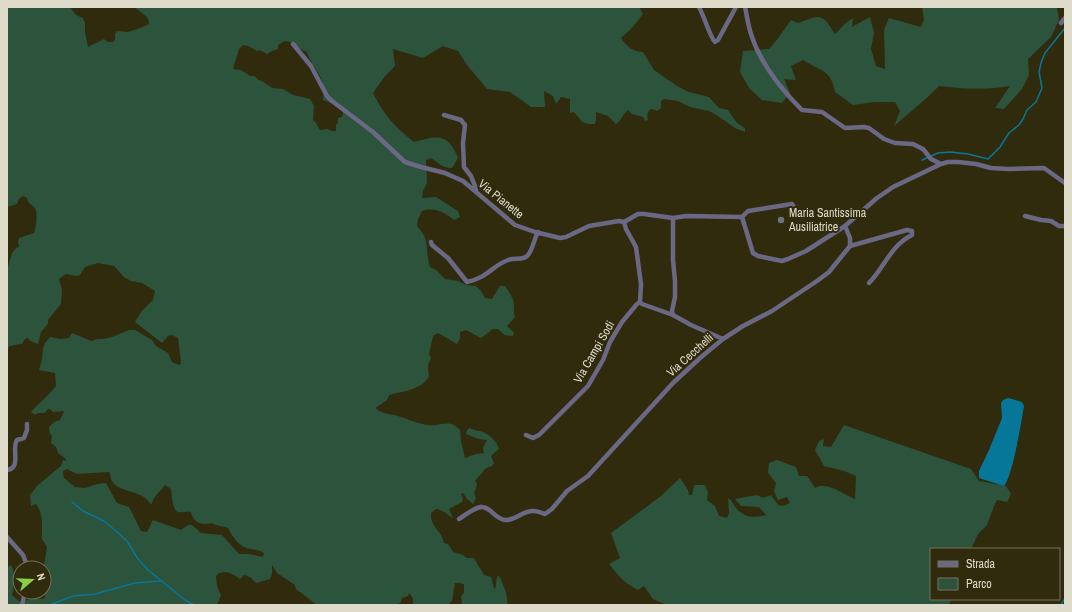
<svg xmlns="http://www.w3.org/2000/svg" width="1072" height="612" viewBox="0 0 1072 612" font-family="'Archivo Narrow',sans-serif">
<rect width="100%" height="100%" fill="#302b0d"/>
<path fill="#2c533b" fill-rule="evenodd" d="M7,7H70L76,15L83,18L85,23V32L88,47L104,39L108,42H113L115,40V34L117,31C121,31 124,32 127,32C130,32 146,26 149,24V22L147,17L134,7H639L643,14L632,28L621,38C627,47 632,51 643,52L654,70L677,86L689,92L709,97L719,108L728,110L737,123L745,128V132L735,128L718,116L709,111L690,107L678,101L664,99L661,101V108L657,111L652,109L649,110L647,115L648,120L645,121L643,117L632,114L628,110C622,115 622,120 616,124L608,116L596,112V120L595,124C580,124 583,122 574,112L570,113V99L561,97L556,104L553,96L544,91L545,107H531L510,92L487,89L467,65L458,51L443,46L423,58L393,49L395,66L386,75L373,93C385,116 394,126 414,142C438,136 447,132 458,158L452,168C444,169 437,162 431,158L426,160L427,183L423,191L422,198L436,197L458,211L460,217L454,220C444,212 435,207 422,211L418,219L417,226C432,243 424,248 430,267L436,270L445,279L458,281L466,285L476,286L481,291L485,298L492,299L500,286H505C509,292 513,297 514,304C514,309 513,312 515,317L507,326L514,333L513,336L505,335L498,329H493L481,338L466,330L460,332V338L457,344L438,333L433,336L429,354L431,358C427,365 428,369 429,377C420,390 404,391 389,395L387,400L375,408C384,415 388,413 398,416C408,419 418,424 428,425C442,427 448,418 460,430L461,441L465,458L476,454L484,453L483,448L487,440L479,439L466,434L467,430L470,428C474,430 475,430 480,431C488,433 497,441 499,449L491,456L494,463L492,466L486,468L475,481L477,483L476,488L474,493L476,498L473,504L467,499L463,493L461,494L463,499L462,502L449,509L453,518C446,515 445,510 436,509L431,513C431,522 433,524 438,531C441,534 443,539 444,543L448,544L453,552L463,555L467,558H474L484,575L491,577L494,588L495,589C497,585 495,580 498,576L500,577L506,592L508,605H462L461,596L464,593V584L459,583H455L452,601L448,605H413V598L409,593L408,596L402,598L400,603L395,605H317L296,589L295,585L277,573L272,565V574L270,579L256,583L250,577L244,575L240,579C232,574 224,568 216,576L217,586L221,595L217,605H23L24,601L33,598L44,599L48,587L49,576L44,565L47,547L42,539V520L40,511L36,504L31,506L30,495L38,485L61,466L63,460L66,461V459L58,453L56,447L51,443L52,435L50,434L49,427L54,422L60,420L64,411L53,412L50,409H48L45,413H38L35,415L31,412C39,403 48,396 56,386L55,373L39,370C40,366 41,363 42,360C43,350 42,345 50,337L60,339L69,338L72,333L91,341L98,339H103L112,337L129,330H135L152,340L156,346L168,353L172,362L179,365L181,363L178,338L172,335L168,336L162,343L135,322L141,312L153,300L155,291L142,283L131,281L124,277L114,266L98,263L85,267L80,275L77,276L66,274L59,279L62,290L61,304L48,320V324L41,332L38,344L30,341L28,338L25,339L22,344C17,344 13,346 9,346L7,354V270L12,253L16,248L19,247L18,242L19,238L34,233C36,228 38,212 35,208C31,204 28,204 27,198L23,196L19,199L17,204L7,207ZM285,41L294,43L298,48L307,52C310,62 318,70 322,81C324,86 323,94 323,100L344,108L342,117L338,118V123L336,125V131H332L327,129L320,130L316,123L313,120L314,106L310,99L293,95L283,89L272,88L262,81L258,80L255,76H250L241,70L233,69L239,49L243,45L248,46L257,51L260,50L267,54L272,51L278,49V45ZM67,469L77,474L109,472C111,474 110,478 112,481C120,494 143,489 151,505L154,498L165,485L171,489C172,495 172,510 178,512C182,513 186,511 191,512C193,522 202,526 211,523C217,526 222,526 228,528C233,538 240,548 251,549C256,550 259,550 264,553L263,557L249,554H239L222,535L201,533L192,525H188L181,530L153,520L147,532L141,531L129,507L117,503L106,483L97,484L85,488L75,487L64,478L63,471Z
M922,7H1057L1059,20L1051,37L1028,59L1029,75L1022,89L1004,109L995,108L1010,86C987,90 963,89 939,86L929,96L894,126L900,111L895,102H875L853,105L835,92C831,69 820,71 803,60L791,66L796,80L784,79L790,93L782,103L762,100L749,88L740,72L743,51L769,49L776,41L791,20L798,23C821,15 821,12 835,34L846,23L853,18L852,27L870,17L874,33L871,49L876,66L885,69L884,30L889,18L921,27L924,20Z
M844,425L971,469L979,481L1006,486L1011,494L1007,502L997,500L994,506L987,525L978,534L971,549H931V599H951L949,605H667L653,599L644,586L638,590C624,583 619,576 609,564L620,558L611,533L661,496L680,478L688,490L689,495H692L694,485H705L708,492L707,500L715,506L719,516L727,518L729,513L728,498C733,501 733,505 736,508C744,518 754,518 766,515L759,507L741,506L735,499L757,495L763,498L771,495L778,505L783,506L790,503L787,497L778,500L774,491L776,483L768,473L769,463L777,460L796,467L799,476H807L815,488C825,480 845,495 855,499L856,476L844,471L824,466L815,450L819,441L824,439L823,446L831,447Z
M11,565C16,574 14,586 12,595L20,602V605H7V567Z"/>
<path fill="#077799" d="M1008,398L1022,402L1024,406C1021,423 1013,475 1004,486L979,478V471L989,450L1002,418L1001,403L1003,400Z"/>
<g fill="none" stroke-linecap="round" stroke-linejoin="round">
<path stroke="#077799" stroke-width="1.5" d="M922,160L938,153L950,152L968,154L988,159L1000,147L1009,133L1019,125L1023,119L1027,110L1036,102L1042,88L1039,72L1041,63L1045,53L1065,28
M72,502L83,511L104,521L109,525L127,541L138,559L148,570L185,600L194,605
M50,605L73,596L95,594L135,583L161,581
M1061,605L1065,598"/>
<path stroke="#6b6885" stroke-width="4.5" d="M699,7C704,16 710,37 715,42L718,40L736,7
M745,7C747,16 748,25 751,34C760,63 780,88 802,110L822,112L845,128L864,127L869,128L884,139L895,143L913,144L923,149L931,159L941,164
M1061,23L1065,18
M293,44L311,66L327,96L332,101L373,132L405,162L421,167L445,173L463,181L515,225L535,232L560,238L566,237L589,226L619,221L624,222L626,229L636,247L641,284L640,302L642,304L673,315L691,325L723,339
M444,115L461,120L465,125L463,143L464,167L471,176L475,186L476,191
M1025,216L1041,220L1051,221L1059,226H1065
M742,217L748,211L792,204L795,209
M673,218V260L675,281V297L672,311L673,315
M624,222L638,214H644L673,218L686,216L742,217L753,253L758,256L782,261L788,259L806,251L845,226L877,198L893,187L941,164L948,162H958L976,164L991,168L1008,169L1044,168L1065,183
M431,242L432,245L448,258L467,282C487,278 492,266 508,260C514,257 524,261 528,255C533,249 534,239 538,232
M850,246L907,230L912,231V235C890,246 885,267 869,283
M526,435L533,438L539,435L588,386L603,360L610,342L622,322L637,304L640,302
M7,470C22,468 11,449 17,440L24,438L27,430V424
M459,519C466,515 473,508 481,507C490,506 495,519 505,520C515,521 523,510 534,511C537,511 542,513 545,514L552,509L567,491L588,476L673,383L700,358L723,339L743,326L772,311L817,281L829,272L850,246V238L845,226
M7,537L23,555L28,568
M22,605L25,592"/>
</g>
<circle fill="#6b7280" stroke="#302b0d" stroke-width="1.5" cx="781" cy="220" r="4"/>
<g text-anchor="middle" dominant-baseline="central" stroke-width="4" stroke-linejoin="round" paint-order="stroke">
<g font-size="12" fill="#dedbca" stroke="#302b0d">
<text transform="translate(501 199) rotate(39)">Via Pianette</text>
<text transform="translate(594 352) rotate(-60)">Via Campi Sodi</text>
<text transform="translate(690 355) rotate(-42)">Via Cecchelli</text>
</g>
<g font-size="12" fill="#dedbca" stroke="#302b0d" text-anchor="start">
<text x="789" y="213">Maria Santissima<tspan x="789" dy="14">Ausiliatrice</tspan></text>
</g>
</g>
<rect width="1072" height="612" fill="none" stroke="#dedbca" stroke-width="16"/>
<rect x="930" y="548" width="130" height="52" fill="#302b0d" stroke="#767159"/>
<rect x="938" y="561" width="20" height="6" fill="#6b6885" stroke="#767159"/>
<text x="966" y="568" font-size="12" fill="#dedbca">Strada</text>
<rect x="938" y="578" width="20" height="12" fill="#2c533b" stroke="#767159"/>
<text x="966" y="588" font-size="12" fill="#dedbca">Parco</text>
<g transform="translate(32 580) rotate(71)"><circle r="19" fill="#302b0d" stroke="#767159"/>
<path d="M0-3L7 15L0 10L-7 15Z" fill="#8ace47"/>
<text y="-6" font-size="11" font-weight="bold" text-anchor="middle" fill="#dedbca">N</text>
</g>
</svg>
